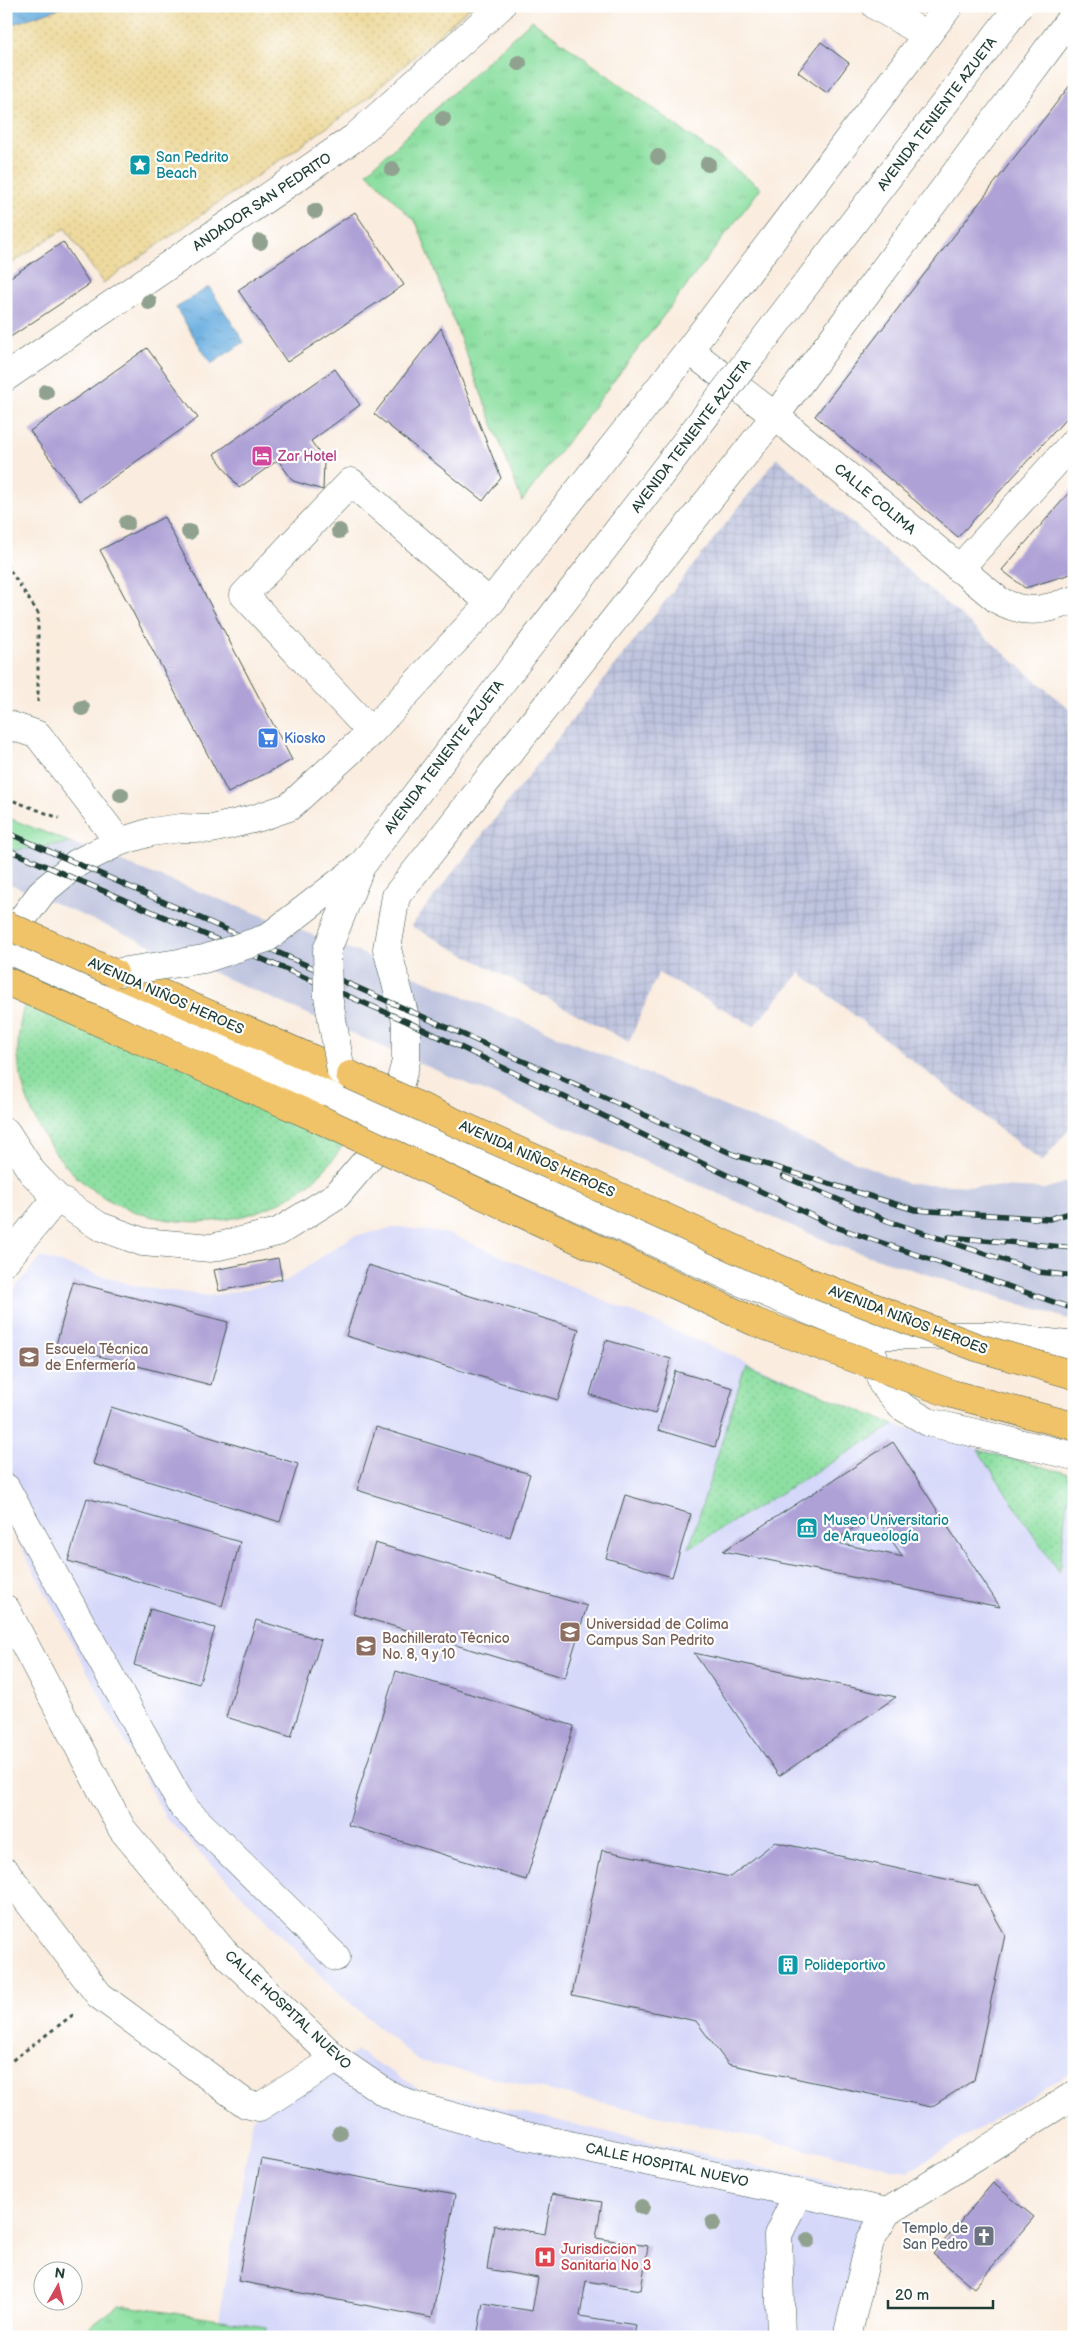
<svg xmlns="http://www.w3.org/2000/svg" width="1080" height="2343" viewBox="0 0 1080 2343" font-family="'Balsamiq Sans',sans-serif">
<defs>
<pattern id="industrial-grid" width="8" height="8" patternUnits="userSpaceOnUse" patternTransform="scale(1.25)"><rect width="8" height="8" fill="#bdc3de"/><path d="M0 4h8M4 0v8" fill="none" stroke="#a2a8bf"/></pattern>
<pattern id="grass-tufts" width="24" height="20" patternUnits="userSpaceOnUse" patternTransform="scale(1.25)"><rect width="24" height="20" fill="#8cdfa1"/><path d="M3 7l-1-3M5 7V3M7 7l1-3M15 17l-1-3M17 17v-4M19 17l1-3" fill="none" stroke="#78c08b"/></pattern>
<pattern id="sand-dots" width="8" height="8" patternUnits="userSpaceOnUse" patternTransform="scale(1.25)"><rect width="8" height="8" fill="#eeda9e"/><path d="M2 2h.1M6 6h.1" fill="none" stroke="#ccbc89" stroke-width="1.8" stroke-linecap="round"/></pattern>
<pattern id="park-dots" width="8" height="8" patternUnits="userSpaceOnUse" patternTransform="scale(1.25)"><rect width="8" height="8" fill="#8cdfa1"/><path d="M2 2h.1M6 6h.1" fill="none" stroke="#78c08b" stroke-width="1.8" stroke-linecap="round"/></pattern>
<pattern id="water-ripples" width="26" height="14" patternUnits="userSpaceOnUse" patternTransform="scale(1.25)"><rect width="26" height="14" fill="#6bafe1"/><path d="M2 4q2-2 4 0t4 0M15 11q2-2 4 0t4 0" fill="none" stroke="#5790b7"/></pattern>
</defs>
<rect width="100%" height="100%" fill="#fff"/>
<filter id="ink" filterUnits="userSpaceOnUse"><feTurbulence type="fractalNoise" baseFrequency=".02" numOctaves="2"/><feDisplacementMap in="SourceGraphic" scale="10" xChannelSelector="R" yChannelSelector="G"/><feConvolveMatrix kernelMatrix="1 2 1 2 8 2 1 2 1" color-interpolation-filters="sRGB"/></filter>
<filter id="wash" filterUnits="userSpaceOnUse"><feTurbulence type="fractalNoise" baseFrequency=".0096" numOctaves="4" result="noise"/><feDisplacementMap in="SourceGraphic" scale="20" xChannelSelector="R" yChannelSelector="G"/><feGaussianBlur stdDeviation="1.12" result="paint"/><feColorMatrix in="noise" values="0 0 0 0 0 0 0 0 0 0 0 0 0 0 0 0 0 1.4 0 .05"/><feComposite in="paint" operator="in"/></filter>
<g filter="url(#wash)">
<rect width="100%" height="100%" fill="#faecde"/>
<path fill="#d5d8f9" d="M399,1227L450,1234L894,1425L1074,1475V2070L908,2172L419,2061L336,1991L165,1817L6,1519V1299L41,1257L136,1286L210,1296L284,1282L353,1236Z
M357,2051L420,2089L876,2193L841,2337H266L267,2327L219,2320L253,2118Z"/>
<path fill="url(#industrial-grid)" d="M777,458L1074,713V1123L1042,1162L800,973L754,1026L658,973L629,1042L411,926Z"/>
<path fill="#bdc3de" d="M72,843L363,954L906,1183L1044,1189L1074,1180V1321L838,1246L6,882V851Z"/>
<path fill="url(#grass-tufts)" stroke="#568e6a" d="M532,20L761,188L522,501L417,224L367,172Z
M6,817L72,843L6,851Z
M119,2305L267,2327L266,2337H77Z"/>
<path fill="url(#sand-dots)" stroke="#868c69" d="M66,6H471L363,102L103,283L65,228L6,267V26Z"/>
<path fill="url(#park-dots)" stroke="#568e6a" d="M33,974L360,1118C348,1137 337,1157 321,1173C261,1232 157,1238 90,1188C57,1163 34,1126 23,1086C12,1047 21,1011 33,974Z
M746,1363L894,1425L689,1548Z
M978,1450L1070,1474L1059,1573Z"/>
<path fill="url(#water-ripples)" stroke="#45768a" d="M6,6H66L6,26Z
M209,287L244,342L211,364L176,308Z"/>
<g id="blocks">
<path fill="#aea1d6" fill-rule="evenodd" d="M821,42L849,63L827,93L798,72Z
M1074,80V410L958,537L815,416Z
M355,212L404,285L287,362L238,290Z
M63,242L90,284L6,340V280Z
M441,328L501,478L483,501L374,414Z
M147,348L198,418L80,501L30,431Z
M335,369L360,405L311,441L324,460L323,490L293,481L278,460L239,488L214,454Z
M1074,487V573L1025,588L1002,570Z
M164,517L292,760L228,793L100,550Z
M278,1258L282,1279L219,1291L214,1270Z
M368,1265L579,1329L558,1400L346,1336Z
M73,1282L228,1322L211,1385L56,1345Z
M606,1340L671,1359L655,1414L590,1395Z
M675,1371L733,1388L715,1447L658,1430Z
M111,1407L298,1464L280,1522L93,1464Z
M376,1427L530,1474L510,1537L357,1490Z
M893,1442L1000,1607L723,1551ZM874,1514L903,1557L833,1542Z
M625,1495L691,1514L672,1577L606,1558Z
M87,1498L240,1542L222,1606L68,1561Z
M375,1543L587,1606L565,1678L353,1614Z
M150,1609L215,1628L199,1684L134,1665Z
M256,1620L321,1640L291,1737L226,1717Z
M694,1653L896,1697L779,1776Z
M396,1671L574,1726L526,1880L348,1825Z
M775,1842L978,1886L1005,1935L974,2080L931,2107L728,2064L696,2021L572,1995L602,1850L730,1877Z
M261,2159L455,2195L432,2318L238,2281Z
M993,2183L1034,2217L974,2288L933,2254Z
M552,2194L602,2202L596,2238L648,2246L641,2290L586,2281L580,2316L636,2325L634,2337H477L483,2303L532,2311L538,2278L487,2269L494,2225L545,2234Z"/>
</g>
</g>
<g filter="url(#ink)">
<use href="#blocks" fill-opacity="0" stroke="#40574e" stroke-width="1"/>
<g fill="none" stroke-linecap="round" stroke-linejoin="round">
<g stroke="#40574e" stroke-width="29">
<path id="minor" d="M876,6L927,35
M689,350L775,416L998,600C1028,616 1043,610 1074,600
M6,377L354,138L501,6
M959,569L1074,442
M6,724L38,735L119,842
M371,732L244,595L351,482L490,603
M6,943L14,930L43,891L77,863L119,842L151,832L181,828L212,829L257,818L289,807L371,732L490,603L689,350L949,6
M6,949L390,1121L741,1282L868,1335L992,1336L1074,1346
M6,1132L32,1172L57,1198L99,1226L143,1242L211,1248L278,1232L337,1195L371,1155L390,1121L406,1061V1021L387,949L396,896L775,416L1074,14
M6,1260L57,1198
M871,1348L882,1383L901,1406L928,1422L1074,1456
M6,1488L183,1807L336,1957
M6,1609L122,1829L223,1951L336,2059L384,2092L411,2105L517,2134L887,2212
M6,1872L99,1995L246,2104L259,2107L336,2059
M781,2337L778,2235L798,2193
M847,2337L870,2241L887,2212L1074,2095"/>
</g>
<g stroke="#40574e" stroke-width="29">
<path id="major" d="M114,973L350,1075
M6,981L317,1118"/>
</g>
<path stroke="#40574e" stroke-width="3" stroke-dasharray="4 4" stroke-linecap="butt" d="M6,564L38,613V702
M6,798L59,818
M6,2065L74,2014"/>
<use href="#minor" stroke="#fff" stroke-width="28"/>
<use href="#major" stroke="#f0c369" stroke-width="28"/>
<g stroke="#1f3d34" stroke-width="5.5">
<path id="rail" d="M6,832L735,1155L915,1210L1049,1219L1074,1212
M6,849L406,1021L833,1226L1074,1309
M783,1176L888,1221L1039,1272L1074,1276
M949,1237L1074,1248"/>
</g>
<use href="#rail" stroke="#fff" stroke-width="4" stroke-dasharray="11" stroke-linecap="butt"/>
<g stroke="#40574e" stroke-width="29" stroke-linecap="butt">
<path id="minor-bridge" d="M114,973L204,959L267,938L362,865L1019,6
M341,1071L328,996L327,950L361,866"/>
</g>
<g stroke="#40574e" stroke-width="29" stroke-linecap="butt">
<path id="major-bridge" d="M6,925L114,973
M350,1075L804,1280L976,1347L1074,1375
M317,1118L755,1322L952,1394L1074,1426"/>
</g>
<use href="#minor-bridge" stroke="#fff" stroke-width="28"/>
<use href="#major-bridge" stroke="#f0c369" stroke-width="28"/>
</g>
<g fill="#90a28f">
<circle cx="519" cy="63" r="8"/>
<circle cx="443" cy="119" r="8"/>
<circle cx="658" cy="157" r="8"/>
<circle cx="708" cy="164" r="8"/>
<circle cx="392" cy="169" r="8"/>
<circle cx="315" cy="211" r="8"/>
<circle cx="260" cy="242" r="8"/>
<circle cx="149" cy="302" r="8"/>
<circle cx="46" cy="392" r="8"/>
<circle cx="127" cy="523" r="8"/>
<circle cx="339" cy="531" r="8"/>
<circle cx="189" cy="532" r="8"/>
<circle cx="82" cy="708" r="8"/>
<circle cx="121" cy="795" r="8"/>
<circle cx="340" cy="2133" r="8"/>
<circle cx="642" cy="2207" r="8"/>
<circle cx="713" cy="2223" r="8"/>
<circle cx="808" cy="2240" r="8"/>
</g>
</g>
<defs>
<g id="sight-square" transform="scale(1.125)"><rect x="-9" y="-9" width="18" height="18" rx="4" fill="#0f9aa8" stroke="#fff"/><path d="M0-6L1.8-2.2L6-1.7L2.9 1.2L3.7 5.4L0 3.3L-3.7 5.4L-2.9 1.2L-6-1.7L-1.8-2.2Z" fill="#fff"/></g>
<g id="hotel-square" transform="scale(1.125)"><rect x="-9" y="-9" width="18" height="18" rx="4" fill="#d1479c" stroke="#fff"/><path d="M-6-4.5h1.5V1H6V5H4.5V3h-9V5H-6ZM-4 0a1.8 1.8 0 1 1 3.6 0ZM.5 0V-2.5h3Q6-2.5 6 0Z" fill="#fff"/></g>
<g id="supermarket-square" transform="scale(1.125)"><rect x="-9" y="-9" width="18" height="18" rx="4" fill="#3f7fe0" stroke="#fff"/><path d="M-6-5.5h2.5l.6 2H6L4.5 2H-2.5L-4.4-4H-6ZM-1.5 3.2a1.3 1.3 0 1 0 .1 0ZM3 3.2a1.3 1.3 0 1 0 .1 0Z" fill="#fff"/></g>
<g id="university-square" transform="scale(1.125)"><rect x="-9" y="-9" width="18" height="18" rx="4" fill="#8d6e63" stroke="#fff"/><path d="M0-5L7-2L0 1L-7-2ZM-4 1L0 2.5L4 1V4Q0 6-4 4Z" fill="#fff"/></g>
<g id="museum-square" transform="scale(1.125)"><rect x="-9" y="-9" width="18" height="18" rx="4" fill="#0f9aa8" stroke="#fff"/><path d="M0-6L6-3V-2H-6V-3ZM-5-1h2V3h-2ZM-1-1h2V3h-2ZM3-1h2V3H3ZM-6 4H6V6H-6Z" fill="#fff"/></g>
<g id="building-square" transform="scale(1.125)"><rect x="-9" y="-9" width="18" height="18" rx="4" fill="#0f9aa8" stroke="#fff"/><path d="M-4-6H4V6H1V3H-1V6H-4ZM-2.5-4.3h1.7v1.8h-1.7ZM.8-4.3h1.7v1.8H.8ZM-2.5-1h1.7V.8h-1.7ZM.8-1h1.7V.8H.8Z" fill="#fff"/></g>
<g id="church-square" transform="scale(1.125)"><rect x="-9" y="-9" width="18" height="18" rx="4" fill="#6b7280" stroke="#fff"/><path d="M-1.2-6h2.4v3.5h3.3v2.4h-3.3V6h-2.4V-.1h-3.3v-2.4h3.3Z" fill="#fff"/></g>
<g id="hospital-square" transform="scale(1.125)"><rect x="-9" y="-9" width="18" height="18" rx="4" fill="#e0444e" stroke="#fff"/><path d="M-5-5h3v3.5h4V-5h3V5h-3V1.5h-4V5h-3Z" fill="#fff"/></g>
</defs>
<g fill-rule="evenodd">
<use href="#sight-square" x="140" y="165"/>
<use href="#hotel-square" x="262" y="456"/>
<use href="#supermarket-square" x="268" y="738"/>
<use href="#university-square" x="29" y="1357"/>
<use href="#museum-square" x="807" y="1528"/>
<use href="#university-square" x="570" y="1632"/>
<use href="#university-square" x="366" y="1646"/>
<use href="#building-square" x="788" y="1965"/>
<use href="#church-square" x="984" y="2236"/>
<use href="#hospital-square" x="545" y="2257"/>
</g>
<g text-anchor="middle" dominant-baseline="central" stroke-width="4.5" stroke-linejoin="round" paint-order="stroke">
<g font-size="14" fill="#1f3d34" stroke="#fff">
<text transform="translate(937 114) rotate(-53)">AVENIDA TENIENTE AZUETA</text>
<text transform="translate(262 202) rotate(-34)">ANDADOR SAN PEDRITO</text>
<text transform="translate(691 436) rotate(-53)">AVENIDA TENIENTE AZUETA</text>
<text transform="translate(875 499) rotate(40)">CALLE COLIMA</text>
<text transform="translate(444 757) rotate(-53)">AVENIDA TENIENTE AZUETA</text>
<text transform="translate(166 996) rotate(24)">AVENIDA NIÑOS HEROES</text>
<text transform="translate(537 1159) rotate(24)">AVENIDA NIÑOS HEROES</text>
<text transform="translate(908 1320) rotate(21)">AVENIDA NIÑOS HEROES</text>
<text transform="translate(288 2010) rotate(43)">CALLE HOSPITAL NUEVO</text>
<text transform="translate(667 2165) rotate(12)">CALLE HOSPITAL NUEVO</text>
</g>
<g font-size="14" fill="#0d838f" stroke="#fff" text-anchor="start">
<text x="156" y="157">San Pedrito<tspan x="156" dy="16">Beach</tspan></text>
<text x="823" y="1520">Museo Universitario<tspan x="823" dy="16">de Arqueología</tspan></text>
<text x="804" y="1965">Polideportivo</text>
</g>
<g font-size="14" fill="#b23c85" stroke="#fff" text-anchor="start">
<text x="278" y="456">Zar Hotel</text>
</g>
<g font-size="14" fill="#366cbe" stroke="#fff" text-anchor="start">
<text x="284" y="738">Kiosko</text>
</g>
<g font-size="14" fill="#785e54" stroke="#fff" text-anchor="start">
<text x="45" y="1349">Escuela Técnica<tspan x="45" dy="16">de Enfermería</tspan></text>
<text x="586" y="1624">Universidad de Colima<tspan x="586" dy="16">Campus San Pedrito</tspan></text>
<text x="382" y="1638">Bachillerato Técnico<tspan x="382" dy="16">No. 8, 9 y 10</tspan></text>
</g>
<g font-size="14" fill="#5b616d" stroke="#fff" text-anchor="end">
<text x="968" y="2228">Templo de<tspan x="968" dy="16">San Pedro</tspan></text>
</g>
<g font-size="14" fill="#be3a42" stroke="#fff" text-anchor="start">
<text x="561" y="2249">Jurisdiccion<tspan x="561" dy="16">Sanitaria No 3</tspan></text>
</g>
</g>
<rect width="1080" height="2343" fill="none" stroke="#fff" stroke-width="25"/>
<g transform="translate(58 2286) rotate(8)"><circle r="24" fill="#ffffff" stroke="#a5b1ae"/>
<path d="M0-4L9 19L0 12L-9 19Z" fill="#d1495b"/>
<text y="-8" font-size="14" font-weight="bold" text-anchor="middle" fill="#1f3d34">N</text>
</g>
<path d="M888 2300v8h105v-8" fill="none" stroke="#1f3d34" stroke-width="2.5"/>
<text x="895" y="2300" font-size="15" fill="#1f3d34" stroke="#ffffff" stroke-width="4" paint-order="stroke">20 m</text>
</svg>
